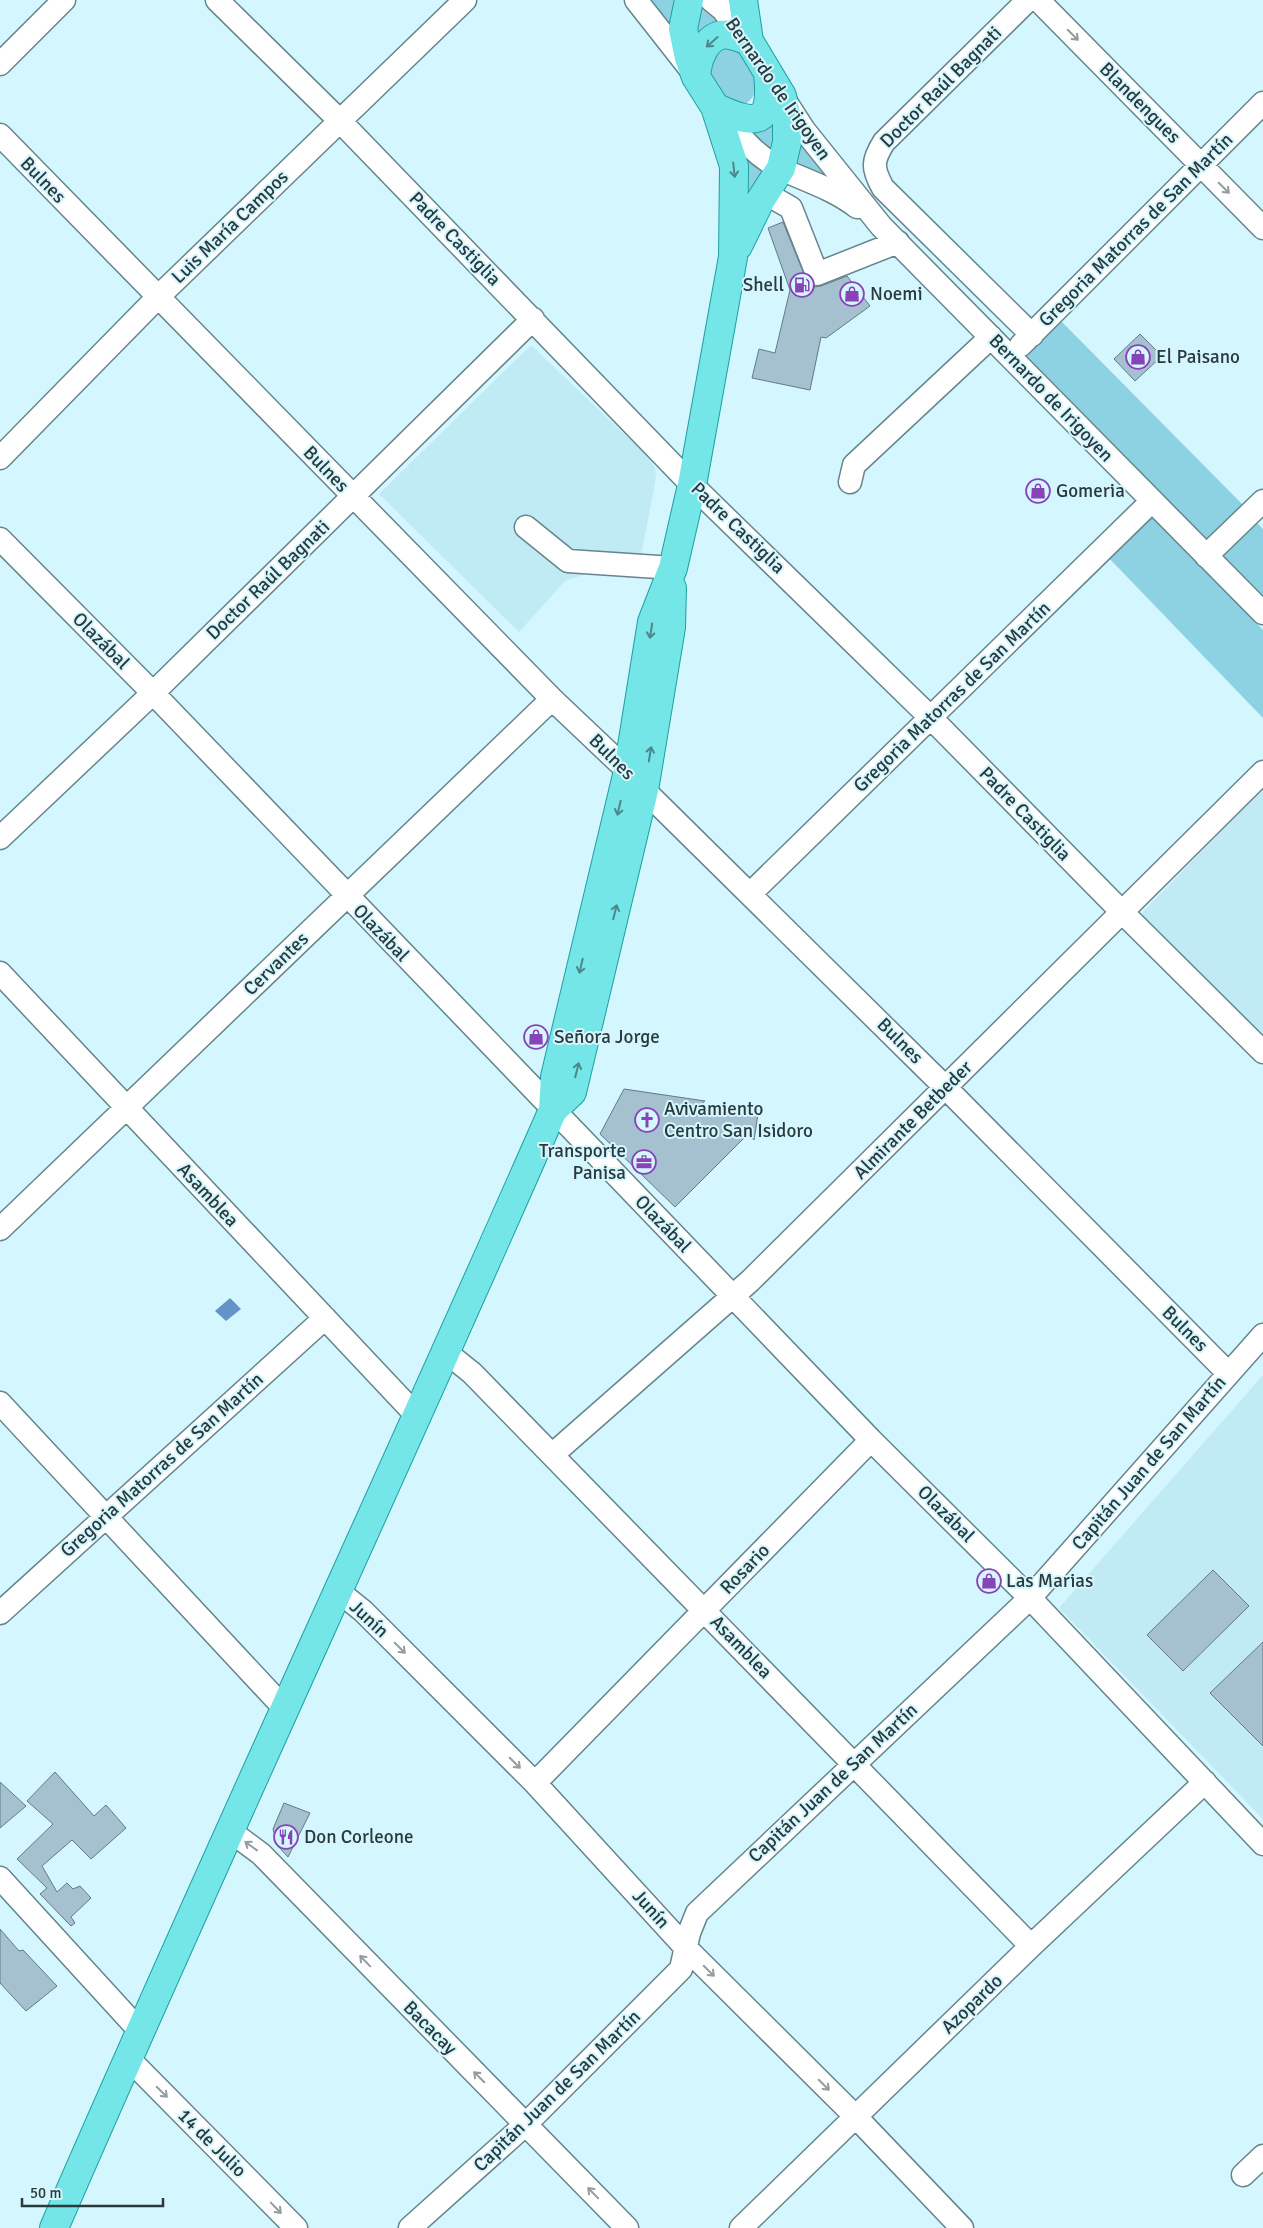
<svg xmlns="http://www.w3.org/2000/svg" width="1263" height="2228" viewBox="0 0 1263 2228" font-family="Signika,sans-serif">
<rect width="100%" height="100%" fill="#d4f6ff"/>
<path fill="#c0eaf4" d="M531,345L644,453L655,468L656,478L641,555L565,581L519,632L379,494Z
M1263,788V1037L1140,915Z
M1263,1375V1819L1059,1608Z"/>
<path fill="#8cd2e3" d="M646,0H681L676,37Z
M699,7L722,25L695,43Z
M733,45C754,59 770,95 739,107L718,93L708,70L719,47Z
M776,114L780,144L772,151L744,129Z
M796,133L833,178L792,161Z
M741,150L768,171L741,222Z
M1061,321L1243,505L1206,541L1024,358Z
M1150,513L1263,630V718L1106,555Z
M1254,520L1263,529V601L1218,556Z"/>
<path fill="#6493c9" d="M230,1298L241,1309L226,1321L215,1311Z"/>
<path fill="#a5c0cf" stroke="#617a89" d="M783,222L808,284L815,287L821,286L847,276L870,306L826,338L821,337L810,390L752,378L759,349L775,353L790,290L768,228Z
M1140,334L1162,356L1135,381L1114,359Z
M624,1089L705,1101L699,1106L758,1114L754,1140L748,1134L675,1207L600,1134Z
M1213,1570L1249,1606L1183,1671L1147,1635Z
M1263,1642V1746L1210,1693Z
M55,1772L94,1816L106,1805L126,1828L91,1859L72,1840L42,1866L57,1892L67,1883L73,1889L80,1886L91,1898L71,1917L75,1923L71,1926L40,1894L47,1888L17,1859L53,1824L27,1801Z
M0,1782L26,1806L0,1828Z
M284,1803L310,1813L288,1857L277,1845L273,1829Z
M0,1929L19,1951L23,1950L57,1986L26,2011L0,1983Z"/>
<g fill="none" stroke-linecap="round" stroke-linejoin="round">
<g stroke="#66858c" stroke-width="25">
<path id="minor" d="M217,0L339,120L692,485L931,718L1122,912L1263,1052
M636,0L691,70
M711,0L722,9L749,41
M1028,0L884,142C872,161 872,168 883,188L1032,335
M1038,0L1263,228
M0,64L64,0
M784,99L804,130L881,226L1263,613
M719,111C738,134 755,156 781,169C807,181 834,189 857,207
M0,135L552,699L628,771L644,790L946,1088L1228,1373
M765,193L791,208L817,274L898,242
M1021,345L1263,103
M0,458L158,297L465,0
M850,482L854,465L991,337
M526,527L568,561L673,568
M0,539L153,693L871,1440L1030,1598L1263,1844
M1206,556L1263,501
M0,838L153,693L533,319
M751,893L1152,501
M0,973L417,1416
M0,1229L552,699
M447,1353L472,1373L1031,1946
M0,1403L285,1709
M552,1455L750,1281L1263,772
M338,1591L363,1611L535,1783L686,1948L855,2116L962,2228
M0,1613L325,1318
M535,1783L871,1440
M230,1831L261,1854L627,2228
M0,1878L139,2030
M128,2058L296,2228
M1243,2175L1263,2156
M410,2228L526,2124L681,1969L689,1933L697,1913L1030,1598L1263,1335
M741,2228L1031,1946L1205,1782"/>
</g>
<g stroke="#1e9fa1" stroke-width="30">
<path id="major" d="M696,77C697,62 704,39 721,35C730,33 740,38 749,41
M715,107C756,127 774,125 768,74
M738,246L760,201L781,168L787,142V119L782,96L749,41L743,0
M553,1110L572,1092L644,790L671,627L672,588
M54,2228C216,1854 389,1484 553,1110L555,1077L628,771L652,622L673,568L692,485L733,257L734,166L715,107L696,77L689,58L683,29L689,0"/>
</g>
<use href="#minor" stroke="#fff" stroke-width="22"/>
<use href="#major" stroke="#74e6e8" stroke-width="28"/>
</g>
<defs><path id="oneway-shaft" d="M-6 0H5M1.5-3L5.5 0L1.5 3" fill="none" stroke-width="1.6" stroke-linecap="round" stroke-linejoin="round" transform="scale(1.25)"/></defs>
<g stroke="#959c9e">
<use href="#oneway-shaft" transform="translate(1073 35) rotate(45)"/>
<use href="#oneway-shaft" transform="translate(1224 188) rotate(45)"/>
<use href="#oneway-shaft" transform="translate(400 1648) rotate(45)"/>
<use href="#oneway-shaft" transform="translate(515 1763) rotate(45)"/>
<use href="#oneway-shaft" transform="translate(251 1846) rotate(-144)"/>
<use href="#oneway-shaft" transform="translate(365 1961) rotate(-134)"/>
<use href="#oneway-shaft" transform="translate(709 1971) rotate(45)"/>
<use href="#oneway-shaft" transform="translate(479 2077) rotate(-135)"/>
<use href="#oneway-shaft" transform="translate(824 2085) rotate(45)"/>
<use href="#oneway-shaft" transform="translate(162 2092) rotate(45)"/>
<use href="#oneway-shaft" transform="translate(593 2193) rotate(-134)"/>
<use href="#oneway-shaft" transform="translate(276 2208) rotate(46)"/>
</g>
<g stroke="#4c8789">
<use href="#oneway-shaft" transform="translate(712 42) rotate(138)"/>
<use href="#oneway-shaft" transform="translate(734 170) rotate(84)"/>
<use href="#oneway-shaft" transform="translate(651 631) rotate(99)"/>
<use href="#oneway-shaft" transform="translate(650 754) rotate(-81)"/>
<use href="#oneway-shaft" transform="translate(619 808) rotate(103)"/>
<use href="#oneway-shaft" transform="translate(615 912) rotate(-76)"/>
<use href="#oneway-shaft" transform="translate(581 966) rotate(103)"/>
<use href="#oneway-shaft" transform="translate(577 1070) rotate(-76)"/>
</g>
<defs>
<g id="fuel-ring" transform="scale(1.25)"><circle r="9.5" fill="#d4f6ff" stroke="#8743b7" stroke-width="1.5"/><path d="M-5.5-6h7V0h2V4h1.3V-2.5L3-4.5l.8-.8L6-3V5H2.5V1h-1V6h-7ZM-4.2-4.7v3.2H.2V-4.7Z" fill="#8743b7"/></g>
<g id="shop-ring" transform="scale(1.25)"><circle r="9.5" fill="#d4f6ff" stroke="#8743b7" stroke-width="1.5"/><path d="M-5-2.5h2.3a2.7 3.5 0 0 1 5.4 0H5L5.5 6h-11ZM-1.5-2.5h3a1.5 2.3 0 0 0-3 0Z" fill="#8743b7"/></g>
<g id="church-ring" transform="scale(1.25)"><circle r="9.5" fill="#d4f6ff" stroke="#8743b7" stroke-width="1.5"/><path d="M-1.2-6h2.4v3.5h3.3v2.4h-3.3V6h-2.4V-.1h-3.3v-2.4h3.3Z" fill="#8743b7"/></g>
<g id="office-ring" transform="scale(1.25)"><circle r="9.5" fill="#d4f6ff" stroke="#8743b7" stroke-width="1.5"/><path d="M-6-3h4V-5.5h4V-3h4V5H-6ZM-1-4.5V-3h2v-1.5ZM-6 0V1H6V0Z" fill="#8743b7"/></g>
<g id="restaurant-ring" transform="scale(1.25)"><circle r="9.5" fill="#d4f6ff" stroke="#8743b7" stroke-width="1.5"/><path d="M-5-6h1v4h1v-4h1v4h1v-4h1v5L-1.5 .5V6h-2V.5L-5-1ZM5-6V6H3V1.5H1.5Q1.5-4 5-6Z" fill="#8743b7"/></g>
</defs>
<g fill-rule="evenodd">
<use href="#fuel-ring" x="802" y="285"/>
<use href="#shop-ring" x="852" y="294"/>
<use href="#shop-ring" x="1138" y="357"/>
<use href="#shop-ring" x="1038" y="491"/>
<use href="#shop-ring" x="536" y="1037"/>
<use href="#church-ring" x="647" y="1120"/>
<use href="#office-ring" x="644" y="1162"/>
<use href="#shop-ring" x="989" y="1581"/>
<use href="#restaurant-ring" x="286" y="1837"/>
</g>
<g text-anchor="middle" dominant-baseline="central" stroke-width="4" stroke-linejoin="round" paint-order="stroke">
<g font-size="19" fill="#2b393c" stroke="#d4f6ff">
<text transform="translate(941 87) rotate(-45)">Doctor Raúl Bagnati</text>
<text transform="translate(778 89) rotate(55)">Bernardo de Irigoyen</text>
<text transform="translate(1140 103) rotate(45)">Blandengues</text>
<text transform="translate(43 180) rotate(46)">Bulnes</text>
<text transform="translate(230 227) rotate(-44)">Luis María Campos</text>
<text transform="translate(1136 230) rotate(-45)">Gregoria Matorras de San Martín</text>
<text transform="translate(455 239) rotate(46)">Padre Castiglia</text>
<text transform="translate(1051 398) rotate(46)">Bernardo de Irigoyen</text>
<text transform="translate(326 469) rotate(46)">Bulnes</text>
<text transform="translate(738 528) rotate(44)">Padre Castiglia</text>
<text transform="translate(268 580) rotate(-44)">Doctor Raúl Bagnati</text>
<text transform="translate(101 641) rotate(45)">Olazábal</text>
<text transform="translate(952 697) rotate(-44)">Gregoria Matorras de San Martín</text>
<text transform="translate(612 757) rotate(45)">Bulnes</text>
<text transform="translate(1025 814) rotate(46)">Padre Castiglia</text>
<text transform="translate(381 933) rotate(46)">Olazábal</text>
<text transform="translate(276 964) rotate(-44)">Cervantes</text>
<text transform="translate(900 1041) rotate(45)">Bulnes</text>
<text transform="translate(913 1120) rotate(-45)">Almirante Betbeder</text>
<text transform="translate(208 1195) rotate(47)">Asamblea</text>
<text transform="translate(663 1224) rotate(46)">Olazábal</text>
<text transform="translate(1185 1329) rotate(45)">Bulnes</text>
<text transform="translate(1149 1463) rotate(-49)">Capitán Juan de San Martín</text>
<text transform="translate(162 1465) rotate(-42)">Gregoria Matorras de San Martín</text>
<text transform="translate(946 1514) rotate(45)">Olazábal</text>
<text transform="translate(745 1569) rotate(-46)">Rosario</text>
<text transform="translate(369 1619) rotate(43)">Junín</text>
<text transform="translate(741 1647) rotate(46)">Asamblea</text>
<text transform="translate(833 1783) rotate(-43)">Capitán Juan de San Martín</text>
<text transform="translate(651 1909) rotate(48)">Junín</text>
<text transform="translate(972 2004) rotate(-44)">Azopardo</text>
<text transform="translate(430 2028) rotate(45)">Bacacay</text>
<text transform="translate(557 2091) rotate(-44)">Capitán Juan de San Martín</text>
<text transform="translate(212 2143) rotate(45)">14 de Julio</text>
</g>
<g font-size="19" fill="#2b393c" stroke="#d4f6ff" text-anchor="start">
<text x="784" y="285" text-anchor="end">Shell</text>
<text x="870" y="294">Noemi</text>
<text x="1156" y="357">El Paisano</text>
<text x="1056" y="491">Gomeria</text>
<text x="554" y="1037">Señora Jorge</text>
<text x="664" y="1109">Avivamiento<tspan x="664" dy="22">Centro San Isidoro</tspan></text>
<text x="626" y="1151" text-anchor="end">Transporte<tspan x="626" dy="22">Panisa</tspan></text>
<text x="1006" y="1581">Las Marias</text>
<text x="304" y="1837">Don Corleone</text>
</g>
</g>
<path d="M22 2198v8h141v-8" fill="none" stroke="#2b393c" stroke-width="2.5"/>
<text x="30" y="2198" font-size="15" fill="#2b393c" stroke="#d4f6ff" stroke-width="4" paint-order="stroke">50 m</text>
</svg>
